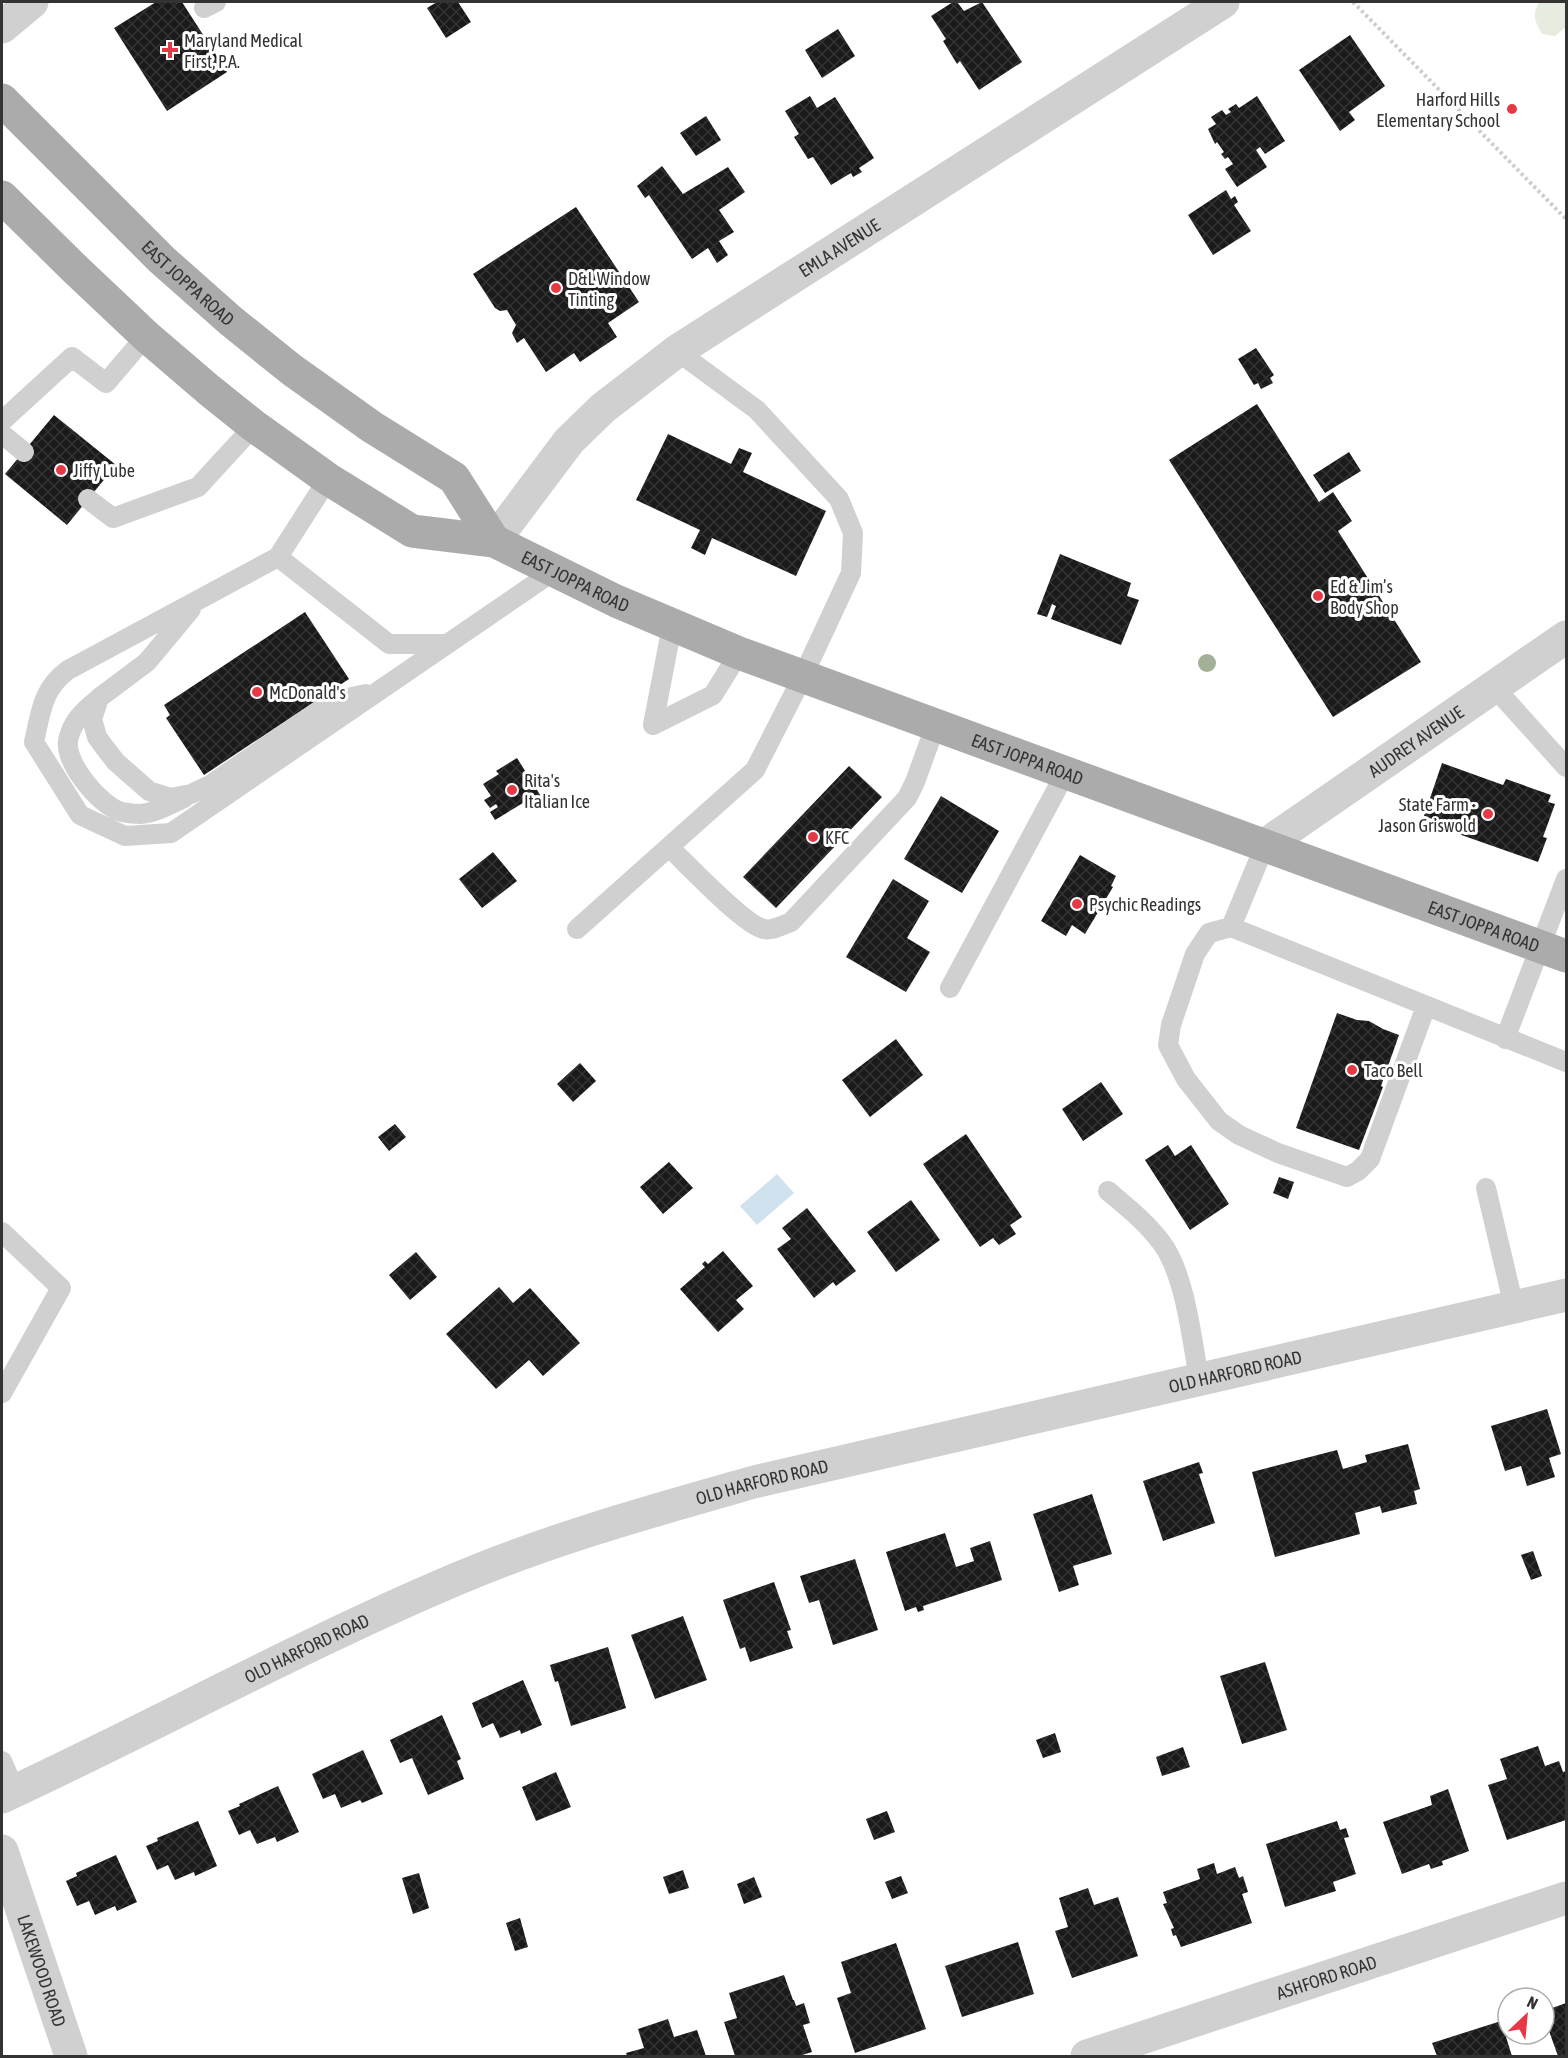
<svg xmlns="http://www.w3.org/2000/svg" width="1568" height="2058" viewBox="0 0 1568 2058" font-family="'Asap Condensed',sans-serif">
<defs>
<pattern id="building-cross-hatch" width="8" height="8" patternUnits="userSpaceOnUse" patternTransform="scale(1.5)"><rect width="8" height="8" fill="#1a1a1a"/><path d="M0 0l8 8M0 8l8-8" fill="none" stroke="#333"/></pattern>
</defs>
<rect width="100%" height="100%" fill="#fff"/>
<path fill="#e6ecdf" d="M1540,2H1566V27L1555,36L1542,34C1535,22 1531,13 1540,2Z"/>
<path fill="#cfe2ee" d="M777,1174L794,1193L757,1225L740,1206Z"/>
<path fill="url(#building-cross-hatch)" d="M156,2H182L227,72L167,111L114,28Z
M437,2H458L471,22L446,38L427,8Z
M953,2H957L964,11L982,2L1022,62L979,90L960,61L957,64L943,41L946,39L931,16Z
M838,29L855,56L822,78L805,50Z
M1350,35L1385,86L1349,112L1355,120L1340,131L1299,70Z
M810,96L817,108L835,97L874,158L859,168L862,172L853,177L851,173L831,185L813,157L808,159L794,137L799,134L785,111Z
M1257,96L1285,141L1265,154L1260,147L1256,150L1267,167L1237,187L1225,169L1233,164L1228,157L1225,159L1221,154L1224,152L1217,142L1215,144L1208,129L1216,124L1211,117L1222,110L1226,115L1231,112L1228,109L1236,104L1239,108Z
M706,116L721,140L696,156L680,133Z
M662,166L683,194L728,167L745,192L719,210L734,232L719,241L728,255L717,263L708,248L692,259L649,195L645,198L637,186Z
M1226,190L1231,199L1235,196L1238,202L1234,205L1251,231L1213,255L1188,215Z
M576,207L639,302L608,323L617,337L580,362L574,353L546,372L524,338L517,343L512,333L516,325L507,310L500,311L495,308L473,274Z
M1256,348L1274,375L1270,378L1273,383L1261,389L1258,383L1254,385L1238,359Z
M1257,404L1319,502L1333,492L1352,521L1338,531L1421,662L1333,717L1169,460Z
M54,415L116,465L67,525L5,474Z
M668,434L731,464L739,448L752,453L743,472L826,511L796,576L712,538L705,555L691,548L700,530L636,500Z
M1349,452L1361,471L1325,493L1313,475Z
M1060,554L1131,583L1127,596L1139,600L1121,645L1051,619L1056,606L1052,604L1047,617L1037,614Z
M305,612L349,679L204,775L166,718L170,715L164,705Z
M517,758L542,798L529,806L523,803L495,820L490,812L498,807L496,804L490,808L484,800L491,796L483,784L499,774L496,771Z
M1442,763L1503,785L1506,779L1551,795L1548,802L1555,804L1543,837L1547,838L1538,862L1450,831L1451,826L1424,816Z
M849,766L882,797L776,908L743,877Z
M941,796L999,831L962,893L904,859Z
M493,852L517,881L482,908L459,879Z
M1080,855L1116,876L1111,886L1113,887L1085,934L1072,925L1066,936L1041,921Z
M893,879L929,901L907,938L930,952L906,992L846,957Z
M1337,1013L1357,1020L1369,1021L1383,1029L1399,1035L1381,1086L1383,1087L1359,1150L1296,1128Z
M896,1039L923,1075L870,1117L842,1080Z
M580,1063L596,1081L573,1102L557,1084Z
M1101,1082L1123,1114L1083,1141L1062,1109Z
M395,1124L406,1137L389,1151L378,1137Z
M966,1134L1022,1217L1010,1225L1016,1234L999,1245L993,1238L980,1247L923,1164Z
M1168,1145L1175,1156L1191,1145L1229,1204L1190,1230L1145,1160Z
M669,1162L693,1188L663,1214L640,1187Z
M1279,1177L1294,1182L1288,1199L1273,1193Z
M911,1200L940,1240L896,1272L867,1232Z
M807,1208L856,1271L836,1286L833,1282L814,1298L777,1249L791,1239L782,1228Z
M723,1251L753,1286L736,1300L744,1309L718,1332L680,1289L705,1267L702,1264L705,1261L708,1264Z
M416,1252L437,1277L410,1300L389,1275Z
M499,1287L513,1303L530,1288L580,1343L543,1376L529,1360L496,1389L446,1334Z
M1547,1409L1561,1454L1549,1458L1555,1477L1527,1486L1521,1466L1505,1471L1491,1426Z
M1408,1444L1420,1489L1414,1491L1417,1504L1382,1513L1380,1506L1355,1513L1360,1534L1275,1557L1252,1472L1337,1450L1343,1469L1367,1462L1365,1455Z
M1199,1462L1203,1473L1199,1474L1215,1523L1163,1541L1143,1481Z
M1092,1494L1112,1554L1073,1566L1079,1585L1059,1592L1033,1514Z
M945,1533L956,1567L974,1561L970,1548L990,1541L1002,1580L923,1606L924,1610L918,1612L916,1607L905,1611L886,1552Z
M1533,1551L1542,1576L1531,1580L1521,1555Z
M855,1559L878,1630L833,1645L819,1600L809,1603L800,1576Z
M774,1582L791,1630L787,1631L793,1648L750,1662L745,1647L740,1649L723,1600Z
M683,1616L707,1680L655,1699L631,1635Z
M608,1647L626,1708L571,1726L558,1681L555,1682L550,1665Z
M1265,1662L1287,1730L1242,1744L1220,1676Z
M523,1680L542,1725L521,1734L520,1730L500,1738L493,1723L482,1728L472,1703Z
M442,1715L461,1759L457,1761L464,1779L428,1795L412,1758L400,1763L390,1740Z
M1055,1733L1061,1752L1043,1758L1036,1740Z
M1538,1746L1545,1766L1559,1761L1563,1772L1566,1771V1820L1507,1840L1488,1785L1507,1779L1500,1759Z
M1183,1747L1190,1767L1162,1776L1156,1757Z
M363,1750L383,1794L362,1803L360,1800L341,1808L335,1794L323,1799L312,1774Z
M556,1772L571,1807L536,1821L522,1787Z
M278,1786L299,1832L277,1842L275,1837L257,1844L250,1830L239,1835L228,1811L240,1806L239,1804Z
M1448,1789L1469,1851L1442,1861L1443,1865L1431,1869L1429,1864L1402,1874L1383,1822L1432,1805L1430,1796Z
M887,1811L895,1832L874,1840L866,1819Z
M198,1821L217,1866L195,1876L194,1872L175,1880L168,1865L157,1870L146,1846L158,1841L157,1838Z
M1337,1821L1340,1830L1346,1828L1349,1837L1344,1838L1356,1874L1333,1882L1336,1891L1285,1907L1266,1844Z
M116,1855L137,1902L117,1911L115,1906L95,1915L89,1901L77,1906L66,1881L77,1876L76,1873Z
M1214,1863L1217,1874L1235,1867L1239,1878L1243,1876L1248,1892L1242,1894L1252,1923L1181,1947L1176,1935L1173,1936L1171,1929L1174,1928L1163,1904L1167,1903L1163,1892L1200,1879L1197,1869Z
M683,1870L689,1888L669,1894L663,1877Z
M419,1873L429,1908L413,1914L402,1878Z
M901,1876L908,1893L892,1899L885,1882Z
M754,1877L762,1897L744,1904L737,1884Z
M1088,1888L1094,1905L1118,1897L1138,1956L1072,1978L1055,1931L1068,1927L1059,1898Z
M520,1918L528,1947L515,1951L506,1923Z
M1018,1942L1034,1994L962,2017L945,1966Z
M896,1943L926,2029L855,2053L837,1998L851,1993L841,1962Z
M784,1975L793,2000H794L796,2006L804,2003L810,2023L803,2025L812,2052L799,2056H735L724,2022L737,2018L729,1993Z
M1566,2003V2056H1558L1549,2031L1546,2032L1544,2027V2011Z
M668,2019L674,2037L697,2030L706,2056H627L626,2053L644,2048L638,2029Z
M1501,2021L1512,2056H1437L1432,2043Z"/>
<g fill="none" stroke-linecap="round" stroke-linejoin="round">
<path stroke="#cdcdcd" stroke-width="4" stroke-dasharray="3 3" stroke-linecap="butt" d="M1353,2L1566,219"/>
<path stroke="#d0d0d0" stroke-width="20" d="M204,8L216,2
M2,421L72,357L106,383L146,336
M2,434L24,452
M328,479L278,557L68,670C42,689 41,712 34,742L80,815L125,836L171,833L554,571
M88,499L113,518L198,487L254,426
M278,557L389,644H446
M191,609L147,662L99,698L92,719L97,737L105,748L116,762L149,791L170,798L191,794L210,785L333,701L366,694
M1494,687L1566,767
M97,700C83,711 71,723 68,741C65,764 101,807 122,812C127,813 135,814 140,814C156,813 170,804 184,798
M653,725L713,695L739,653
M653,725L672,626
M1265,845L1231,927L1566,1062
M669,847C686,863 745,926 764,929C772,931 783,925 791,922L907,798L915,782L936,724
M1231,927L1209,933L1195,954L1171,1025L1168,1045L1186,1079L1219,1121L1239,1135L1278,1153L1347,1177L1358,1171L1370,1159L1426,1006
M577,929L755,770L803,676L851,573L853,533L839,499L757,410L677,351
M950,988L1066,772
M1505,1039L1566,879
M1486,1188L1514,1307
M1108,1191C1127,1207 1146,1222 1161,1242C1185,1273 1192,1340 1199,1379
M2,1232L61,1288L2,1393
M2,1761L15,1791"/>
<g stroke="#d0d0d0" stroke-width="33">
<path d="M2,27L32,2"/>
<path id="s1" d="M494,541L569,441L603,408L677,351L1223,2"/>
<path id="s2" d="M1265,845L1566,637"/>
<path id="s3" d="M2,1851L71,2056"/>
<path id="s4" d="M1087,2056L1566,1898"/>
</g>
<path stroke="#d0d0d0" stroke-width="33" id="s5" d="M2,1797C153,1727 299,1646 452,1581C550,1539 652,1511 754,1482L1566,1295"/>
<g stroke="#ababab" stroke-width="33">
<path id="s6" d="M2,100L162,260L231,321L292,370L372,427L454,478L494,541"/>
<path id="s7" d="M2,197L74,268L146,336L209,390L254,426L328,479L412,531L494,541L616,601L739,653L1566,956"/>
</g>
</g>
<circle fill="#a2b095" cx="1207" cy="663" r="9"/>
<g fill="#e63946" stroke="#fff" stroke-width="2">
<path d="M167 41h6v6h6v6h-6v6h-6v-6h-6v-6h6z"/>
<circle cx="1512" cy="109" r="6"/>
<circle cx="556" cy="288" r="6"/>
<circle cx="61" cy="470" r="6"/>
<circle cx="1318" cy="596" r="6"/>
<circle cx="257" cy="692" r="6"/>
<circle cx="512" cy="790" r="6"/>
<circle cx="1488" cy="814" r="6"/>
<circle cx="813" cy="837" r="6"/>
<circle cx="1077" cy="904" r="6"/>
<circle cx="1352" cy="1070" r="6"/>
</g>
<g text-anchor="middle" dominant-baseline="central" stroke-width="6" stroke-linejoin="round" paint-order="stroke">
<g font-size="18" fill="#333" stroke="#fff" text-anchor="start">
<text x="184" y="40">Maryland Medical<tspan x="184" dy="21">First, P.A.</tspan></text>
<text x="1500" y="99" text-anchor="end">Harford Hills<tspan x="1500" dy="21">Elementary School</tspan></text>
<text x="568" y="278">D&amp;L Window<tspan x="568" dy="21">Tinting</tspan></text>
<text x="73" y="470">Jiffy Lube</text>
<text x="1330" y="586">Ed &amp; Jim’s<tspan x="1330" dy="21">Body Shop</tspan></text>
<text x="269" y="692">McDonald's</text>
<text x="524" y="780">Rita's<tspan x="524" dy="21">Italian Ice</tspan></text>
<text x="1476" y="804" text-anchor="end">State Farm -<tspan x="1476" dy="21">Jason Griswold</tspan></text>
<text x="825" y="837">KFC</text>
<text x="1089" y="904">Psychic Readings</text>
<text x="1364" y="1070">Taco Bell</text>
</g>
<g font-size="18" fill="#333" stroke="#fff">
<text stroke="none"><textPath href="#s1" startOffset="458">EMLA AVENUE</textPath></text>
<text stroke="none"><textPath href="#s6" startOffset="261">EAST JOPPA ROAD</textPath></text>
<text stroke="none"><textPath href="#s7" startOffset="704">EAST JOPPA ROAD</textPath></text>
<text stroke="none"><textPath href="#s2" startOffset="183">AUDREY AVENUE</textPath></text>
<text stroke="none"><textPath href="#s7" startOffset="1190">EAST JOPPA ROAD</textPath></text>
<text stroke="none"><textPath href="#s7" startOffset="1676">EAST JOPPA ROAD</textPath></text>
<text stroke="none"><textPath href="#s5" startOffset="1311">OLD HARFORD ROAD</textPath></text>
<text stroke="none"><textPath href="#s5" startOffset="825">OLD HARFORD ROAD</textPath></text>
<text stroke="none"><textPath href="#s5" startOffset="339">OLD HARFORD ROAD</textPath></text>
<text stroke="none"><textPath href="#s3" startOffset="126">LAKEWOOD ROAD</textPath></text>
<text stroke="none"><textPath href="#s4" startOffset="252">ASHFORD ROAD</textPath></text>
</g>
</g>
<rect width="1568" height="2058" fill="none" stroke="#333333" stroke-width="6"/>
<g transform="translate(1526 2016) rotate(26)"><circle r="28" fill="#ffffff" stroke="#adadad" stroke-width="1.5"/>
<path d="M0-4.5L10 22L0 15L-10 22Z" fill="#e63946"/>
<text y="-9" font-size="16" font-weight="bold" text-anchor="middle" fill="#333333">N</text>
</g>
</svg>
